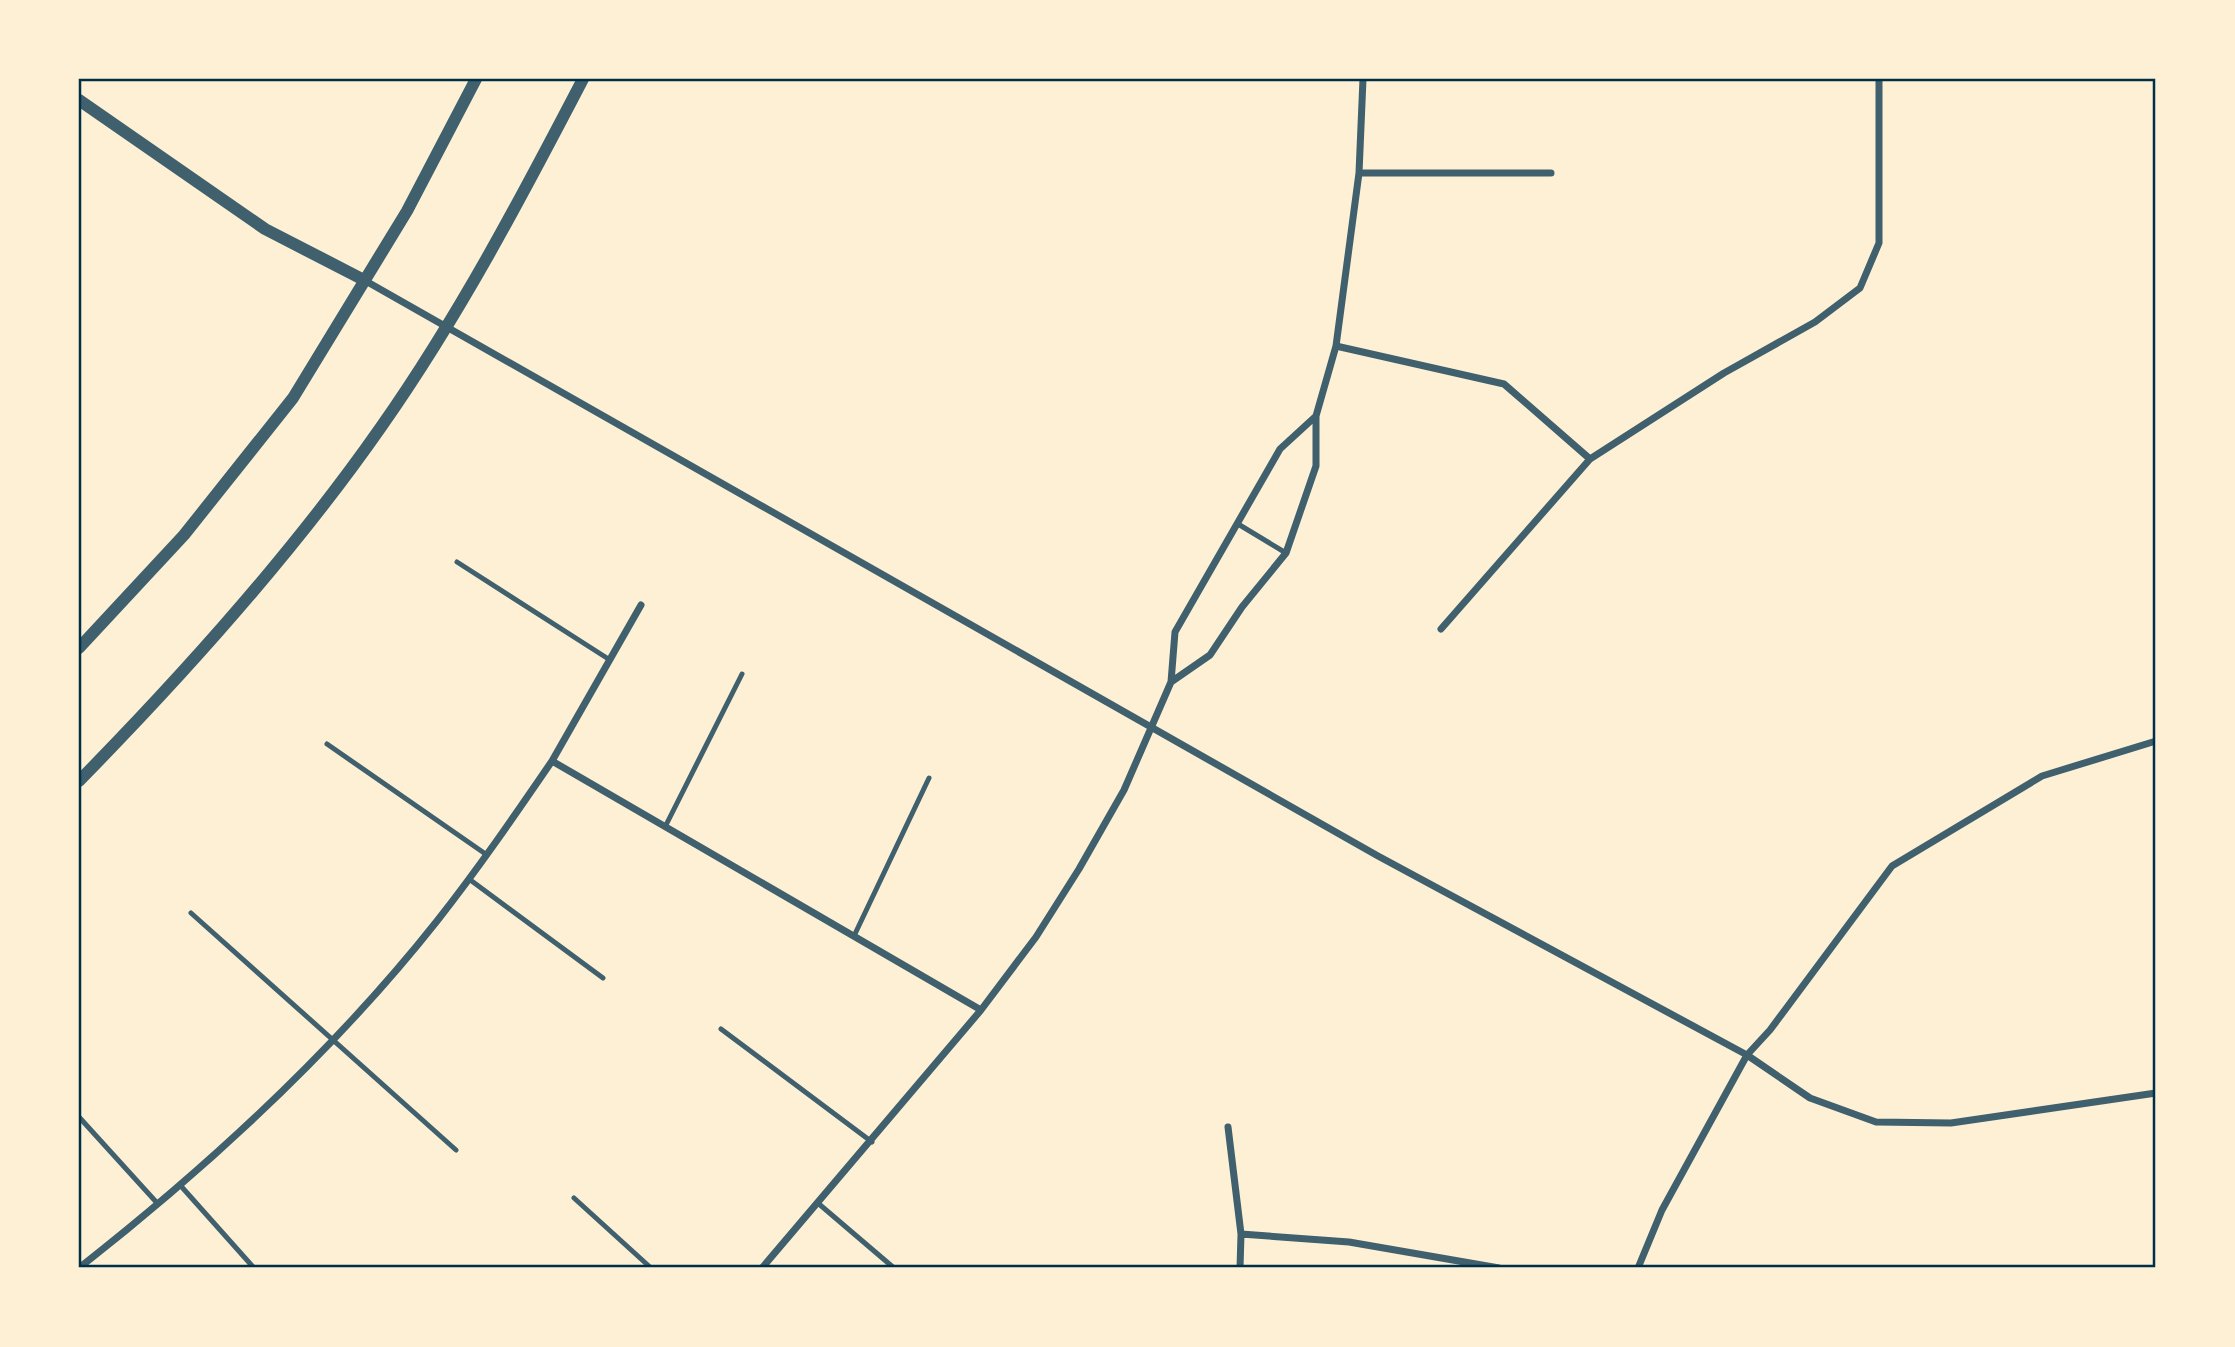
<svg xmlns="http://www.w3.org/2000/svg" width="2235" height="1347" viewBox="0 0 2235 1347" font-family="'Roboto Serif',serif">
<rect width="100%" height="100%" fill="#fdf0d5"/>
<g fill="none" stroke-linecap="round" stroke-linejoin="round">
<path stroke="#3f606c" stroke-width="5" d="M1238,524L1286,553
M457,562L610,660
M327,744L487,855
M665,827L742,674
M469,879L603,978
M191,913L456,1150
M854,936L929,778
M721,1029L872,1142
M79,1117L158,1204
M180,1185L254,1268
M574,1198L651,1268
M819,1204L894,1268"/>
<path stroke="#3f606c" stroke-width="7" d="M1359,173H1551
M364,280L1378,856L1747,1055L1810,1098L1876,1122L1951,1123L2156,1093
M1336,346L1504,384L1590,459
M1441,629L1590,459L1724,373L1815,322L1860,288L1879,243V79
M1171,682L1210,655L1242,607L1286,553L1316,466V416L1336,346L1359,173L1363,79
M552,761L641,605
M1228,1127L1241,1234L1240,1268
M1241,1234L1349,1242L1499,1268
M79,1268C209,1166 334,1051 437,921C478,869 515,815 552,761L981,1010
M762,1268L981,1010L1036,937L1079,869L1124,790L1171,682L1175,632L1280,449L1316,416
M1638,1268L1662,1210L1747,1055L1770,1030L1892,866L2042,776L2156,741"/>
<path stroke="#3f606c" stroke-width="12" d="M79,100L265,229L364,280
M79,648L184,535L293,398L407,211L476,79
M79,781C187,671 293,553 381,427C459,316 521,198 583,79"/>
</g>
<rect width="2235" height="1347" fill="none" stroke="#fdf0d5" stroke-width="161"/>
<rect x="80" y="80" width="2074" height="1186" fill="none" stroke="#003049" stroke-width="2.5"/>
</svg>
